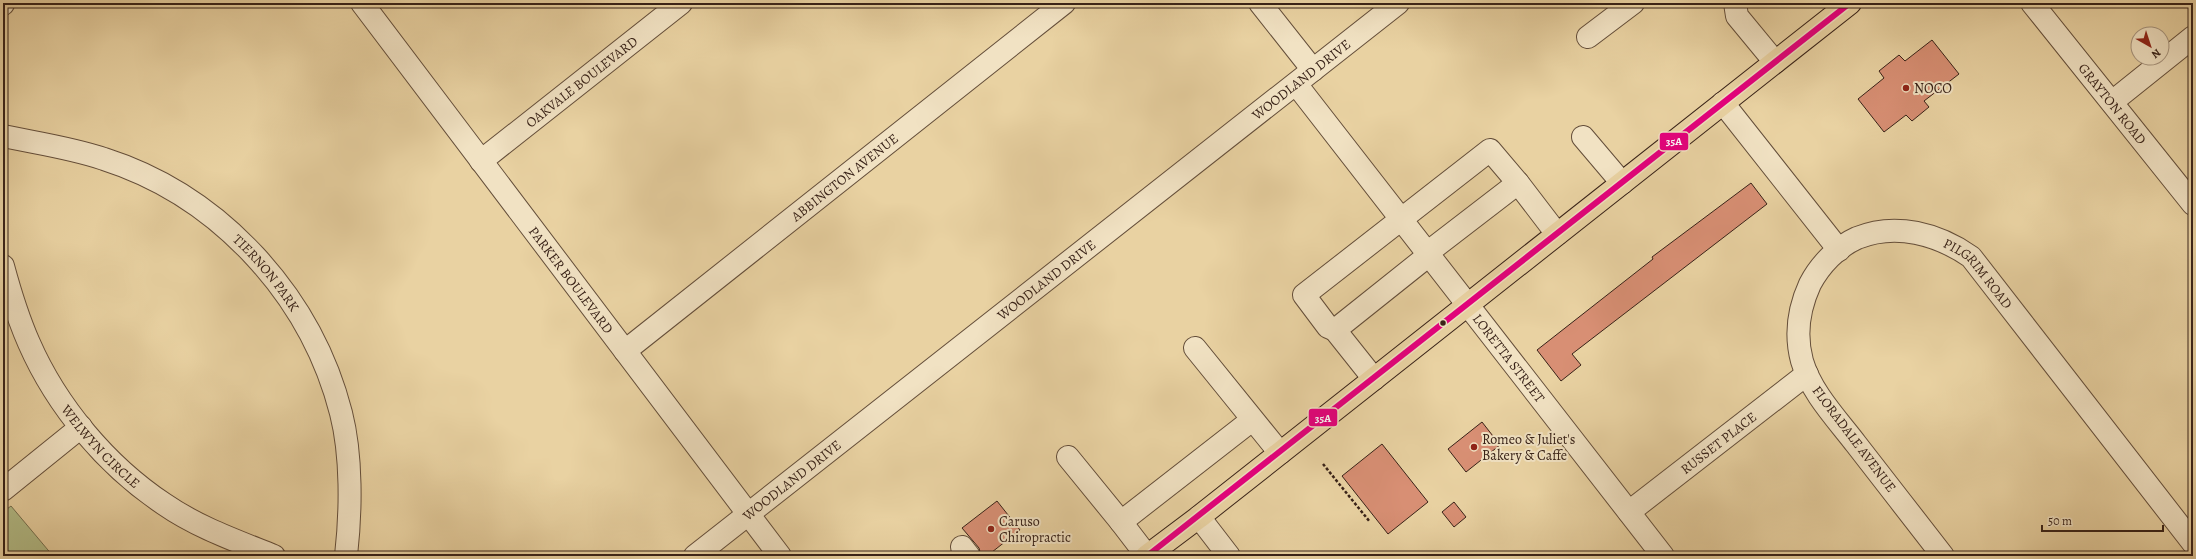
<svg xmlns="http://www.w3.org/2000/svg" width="2196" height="559" viewBox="0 0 2196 559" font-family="Alegreya,serif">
<rect width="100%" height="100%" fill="#e9d2a2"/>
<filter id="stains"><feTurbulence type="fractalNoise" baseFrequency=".005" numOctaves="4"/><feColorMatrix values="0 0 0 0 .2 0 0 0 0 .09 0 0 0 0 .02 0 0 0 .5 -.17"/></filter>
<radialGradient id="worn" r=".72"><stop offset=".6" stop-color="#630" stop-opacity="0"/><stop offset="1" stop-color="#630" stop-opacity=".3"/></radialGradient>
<path fill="#b3bd88" stroke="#767050" d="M11,506L53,556H3V512Z"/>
<path fill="#d88f74" stroke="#382218" d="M1932,40L1959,74L1924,101L1929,107L1912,121L1906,115L1884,132L1858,99L1884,78L1879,71L1899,55L1905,61Z
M1751,183L1767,204L1572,354L1581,365L1561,381L1537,350L1653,259L1652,257Z
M1482,422L1500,445L1466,472L1448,449Z
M1382,444L1428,502L1388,534L1342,476Z
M997,501L1020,530L987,556H981L979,548L962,528Z
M1454,502L1466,517L1454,527L1442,512Z"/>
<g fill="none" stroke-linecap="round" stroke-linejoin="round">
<g stroke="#644e3a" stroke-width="24">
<g id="minor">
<path id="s1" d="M362,3L780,556"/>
<path d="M1260,3L1313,70"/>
<path d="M1735,3L1737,16L1775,62"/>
<path id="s2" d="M2032,3L2193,204"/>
<path d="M3,4V3"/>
<path d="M1588,37L1633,3"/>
<path id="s3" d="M1296,84L1663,556"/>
<path d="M2112,102L2193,37"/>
<path d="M1723,103L1839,250"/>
<path id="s4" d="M3,136C36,143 72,148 104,159C220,196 311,296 341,413C352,456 351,512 346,556"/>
<path d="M1583,137L1622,183"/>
<path id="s5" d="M481,161L681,3"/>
<path d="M1427,253L1518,183L1557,234"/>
<path id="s6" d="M3,266C10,292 18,318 29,343C57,407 107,466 164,504C197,527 237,541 274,556"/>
<path d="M1335,330L1328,327L1304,295L1490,150L1518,183"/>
<path d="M1195,348L1280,453"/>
<path id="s7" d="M625,351L1064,3"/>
<path d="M1374,379L1335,330L1429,255"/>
<path d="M1068,457L1121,522L1252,420"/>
<path d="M3,490L81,427"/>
<path id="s8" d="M1629,512L1807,374"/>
<path d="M1199,517L1229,556"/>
<path d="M1121,522L1147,556"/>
<path d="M962,547L969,556"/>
<path id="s9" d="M695,556L1398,3"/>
<path id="s10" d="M1943,556C1914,519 1885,481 1856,444C1836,418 1811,392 1802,361C1795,335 1799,308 1810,284C1820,265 1837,247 1857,238C1896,222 1938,234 1971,257L2193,543"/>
</g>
</g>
<g stroke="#382218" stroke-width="24">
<path id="major" d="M1147,556L1199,517L1850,3"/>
</g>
<path stroke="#382218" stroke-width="2.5" stroke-dasharray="3 2" stroke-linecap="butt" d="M1323,464L1370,522"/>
<use href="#minor" stroke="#f1e2c3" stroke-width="22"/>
<use href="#major" stroke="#e9d2a2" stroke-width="22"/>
<g stroke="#f1e2c3" stroke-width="9">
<path id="bus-1" d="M1147,556L1850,3"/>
</g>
<use href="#bus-1" stroke="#e5007d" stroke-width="6"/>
</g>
<g fill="#8f2418" stroke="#f1e2c3" stroke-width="1.5">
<circle cx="1906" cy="88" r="4"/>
<circle cx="1474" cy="447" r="4"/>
<circle cx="991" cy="529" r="4"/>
</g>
<circle fill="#382218" stroke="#f1e2c3" stroke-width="1.5" cx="1443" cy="323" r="3.5"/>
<g text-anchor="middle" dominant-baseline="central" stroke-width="4" stroke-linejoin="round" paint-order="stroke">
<g font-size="14" fill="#382218" stroke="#f1e2c3">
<text stroke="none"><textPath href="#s9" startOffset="771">WOODLAND DRIVE</textPath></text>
<text stroke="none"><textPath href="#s5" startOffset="128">OAKVALE BOULEVARD</textPath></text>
<text stroke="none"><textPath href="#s2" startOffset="129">GRAYTON ROAD</textPath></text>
<text stroke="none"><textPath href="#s7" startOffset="280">ABBINGTON AVENUE</textPath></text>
<text stroke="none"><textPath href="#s4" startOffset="305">TIERNON PARK</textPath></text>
<text stroke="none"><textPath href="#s10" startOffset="524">PILGRIM ROAD</textPath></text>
<text stroke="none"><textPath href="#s9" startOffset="447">WOODLAND DRIVE</textPath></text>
<text stroke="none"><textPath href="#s1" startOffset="347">PARKER BOULEVARD</textPath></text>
<text stroke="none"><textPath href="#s3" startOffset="347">LORETTA STREET</textPath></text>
<text transform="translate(1854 439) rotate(53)">FLORADALE AVENUE</text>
<text stroke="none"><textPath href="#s8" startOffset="113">RUSSET PLACE</textPath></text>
<text stroke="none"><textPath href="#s6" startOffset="208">WELWYN CIRCLE</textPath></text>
<text stroke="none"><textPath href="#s9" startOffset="123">WOODLAND DRIVE</textPath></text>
</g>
<g font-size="14" fill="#382218" stroke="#f1e2c3" text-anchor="start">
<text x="1914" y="88">NOCO</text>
<text x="1482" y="439">Romeo &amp; Juliet's<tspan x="1482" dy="16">Bakery &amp; Caffe</tspan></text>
<text x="999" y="521">Caruso<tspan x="999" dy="16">Chiropractic</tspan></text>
</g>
</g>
<g stroke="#f1e2c3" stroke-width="1.5">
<rect x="1659" y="132" width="30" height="19" rx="4" fill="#e5007d"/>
<rect x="1308" y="408" width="30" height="19" rx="4" fill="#e5007d"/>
</g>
<g font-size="11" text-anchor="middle" font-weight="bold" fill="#fff">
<text x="1674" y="145">35A</text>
<text x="1323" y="422">35A</text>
</g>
<rect width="2196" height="559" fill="none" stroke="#e9d2a2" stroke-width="16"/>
<rect x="4" y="4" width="2188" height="551" fill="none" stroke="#382218" stroke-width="2"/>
<rect x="8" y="8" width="2180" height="543" fill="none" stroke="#382218"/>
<g transform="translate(2150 46) rotate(141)"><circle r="19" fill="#f1e2c3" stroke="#a7957f"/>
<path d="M0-3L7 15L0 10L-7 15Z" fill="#8f2418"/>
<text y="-6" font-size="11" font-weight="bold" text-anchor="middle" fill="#382218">N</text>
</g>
<path d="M2042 525v6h121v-6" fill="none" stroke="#382218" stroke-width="2"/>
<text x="2048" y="525" font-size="12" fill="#382218" stroke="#f1e2c3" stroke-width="3" paint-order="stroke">50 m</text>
<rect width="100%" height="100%" filter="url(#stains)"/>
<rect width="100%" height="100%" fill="url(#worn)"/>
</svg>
